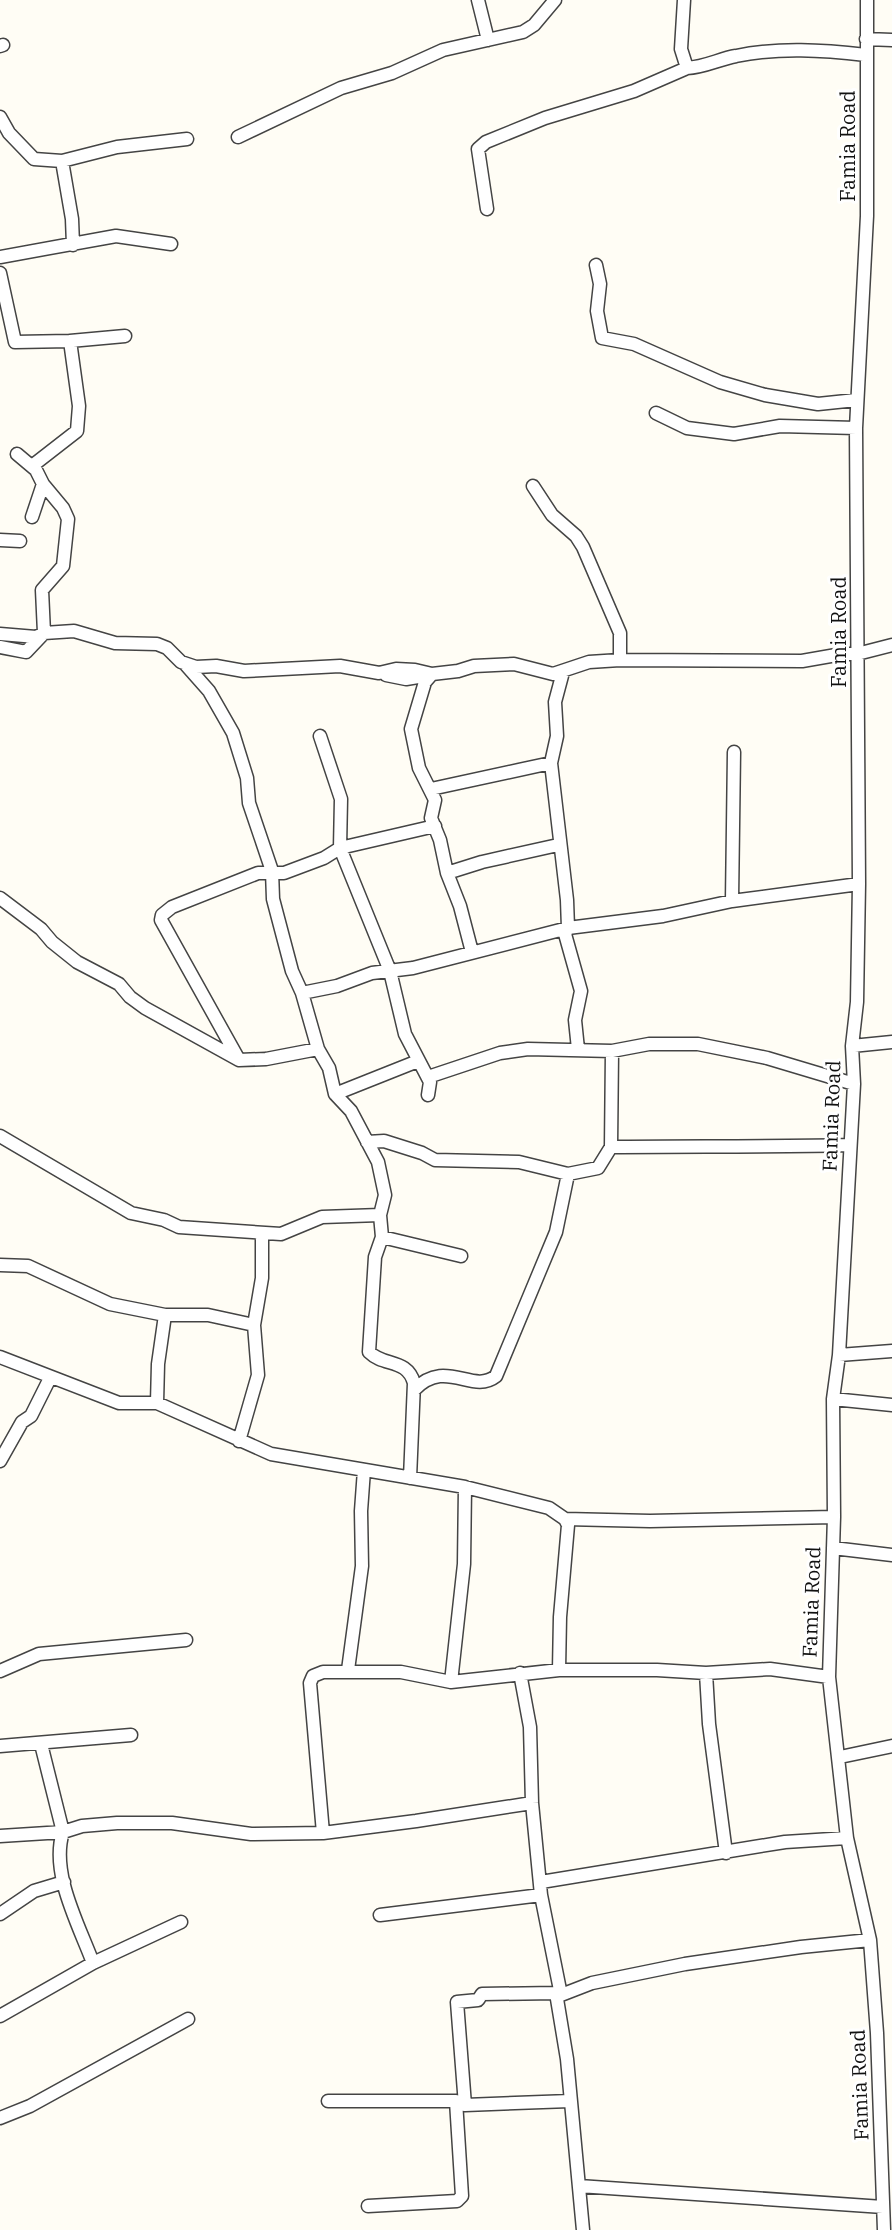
<svg xmlns="http://www.w3.org/2000/svg" width="892" height="2230" viewBox="0 0 892 2230" font-family="'IBM Plex Serif',serif">
<rect width="100%" height="100%" fill="#fffdf5"/>
<g fill="none" stroke-linecap="round" stroke-linejoin="round">
<g stroke="#444" stroke-width="15">
<path id="minor" d="M478,0L488,40
M684,0L681,49L687,68C705,67 719,59 736,56C779,47 823,50 866,55
M867,0V216L856,428L859,884L857,1002L852,1046L854,1084L839,1355L833,1399L834,1517L829,1677L847,1838L870,1940L877,2033L884,2230
M866,39L892,40
M0,46L3,45
M0,117L9,133L34,159L62,161L117,147L187,139
M238,137L341,88L392,73L443,50L523,32L534,25L555,0
M62,161L72,219L73,245
M487,209L478,149L486,142L545,118L634,91L687,68
M0,257L116,236L171,244
M596,265L600,284L597,311L602,338L634,344L720,382L765,395L818,404L856,400
M0,273L15,342L70,341L125,336
M656,413L687,428L734,434L780,426L856,428
M32,466L77,431L79,406L70,341
M533,486L552,515L576,536L583,547L620,633V660
M32,517L43,484
M0,540L20,541
M0,634L36,637L44,633L74,631L115,643L157,644L167,648L181,662L196,667L216,666L244,671L340,666L379,673L396,669L415,670L432,674L458,671L474,666L514,664L553,674L589,662L620,660L802,661L842,654H857L892,645
M0,647L26,652L44,633L42,590L63,566L68,519L63,508L43,484L36,470L17,454
M186,665L209,691L233,733L247,778L249,803L272,871L273,899L292,971L302,993L318,1049L329,1068L335,1094L351,1111L378,1162L385,1195L380,1215L382,1237L375,1257L369,1352C384,1367 407,1358 414,1383L410,1478
M563,672L555,702L557,736L551,763L567,900L568,928L565,934L581,991L575,1020L578,1049
M432,674L425,682L411,729L419,768L435,800L431,818L440,840L447,873L460,906L472,952
M386,675L406,679L430,675
M320,736L341,799L340,848L390,971L405,1034L430,1082L428,1095
M431,789L551,763
M447,873L482,862L558,845
M0,898L41,929L52,942L77,962L119,984L130,997L145,1008L239,1060L266,1059L318,1049
M732,901L734,752
M302,993L337,986L372,973L413,968L568,928L663,916L732,901L859,884
M852,1046L892,1042
M239,1060L161,920L162,915L172,907L258,873H284L324,858L340,848L435,826
M428,1077L500,1053L528,1049L612,1051L649,1044H698L767,1058L854,1084
M335,1094L418,1061
M0,1136L131,1213L164,1220L179,1227L281,1234L322,1217L380,1215
M367,1142L384,1141L422,1153L435,1160L519,1162L568,1174L598,1168L611,1147L612,1051
M611,1147C690,1146 770,1147 850,1145
M382,1237L461,1256
M0,1265L28,1266L110,1304L165,1315
M839,1355L892,1351
M0,1357L119,1403H157L271,1454L465,1487L549,1508L565,1519L568,1525L560,1617L559,1670
M414,1390C446,1357 472,1395 496,1376L556,1232L568,1174
M833,1399L892,1405
M157,1403L158,1364L165,1315H208L254,1325
M239,1441L258,1375L254,1325L262,1278V1234
M0,1461L22,1422L31,1416L50,1378
M565,1519L650,1521L834,1517
M833,1548L892,1555
M348,1670L362,1566L361,1511L364,1470
M0,1671L39,1654L186,1640
M520,1673L530,1727L532,1803L541,1895L561,1995L556,1993L567,2059L583,2230
M706,1673L709,1724L726,1853
M451,1682L464,1564L465,1487
M41,1744L63,1832C50,1873 79,1925 93,1963
M0,1746L131,1735
M840,1757L892,1746
M323,1833L310,1683L313,1676L323,1672H401L451,1682L559,1670H657L706,1673L770,1669L829,1677
M0,1836L63,1832L82,1826L117,1823H172L251,1834L323,1833L416,1821L532,1803
M541,1882L785,1842L847,1838
M0,1914L34,1891L64,1882
M380,1915L541,1895
M561,1995L592,1983L685,1964L801,1947L870,1940
M0,2016L93,1963L181,1922
M328,2101H456L465,2105L570,2101
M465,2105L457,2002L478,2000L482,1994L556,1993
M0,2118L30,2106L188,2019
M579,2186L883,2207
M368,2206L457,2201L462,2196L456,2101"/>
</g>
<use href="#minor" stroke="#fff" stroke-width="12"/>
</g>
<g text-anchor="middle" dominant-baseline="central" stroke-width="6" stroke-linejoin="round" paint-order="stroke">
<g font-size="20" fill="#111" stroke="#fff">
<text transform="translate(847 146) rotate(-90)">Famia Road</text>
<text transform="translate(838 632) rotate(-90)">Famia Road</text>
<text transform="translate(831 1116) rotate(-88)">Famia Road</text>
<text transform="translate(811 1602) rotate(-88)">Famia Road</text>
<text transform="translate(859 2085) rotate(-92)">Famia Road</text>
</g>
</g>
</svg>
